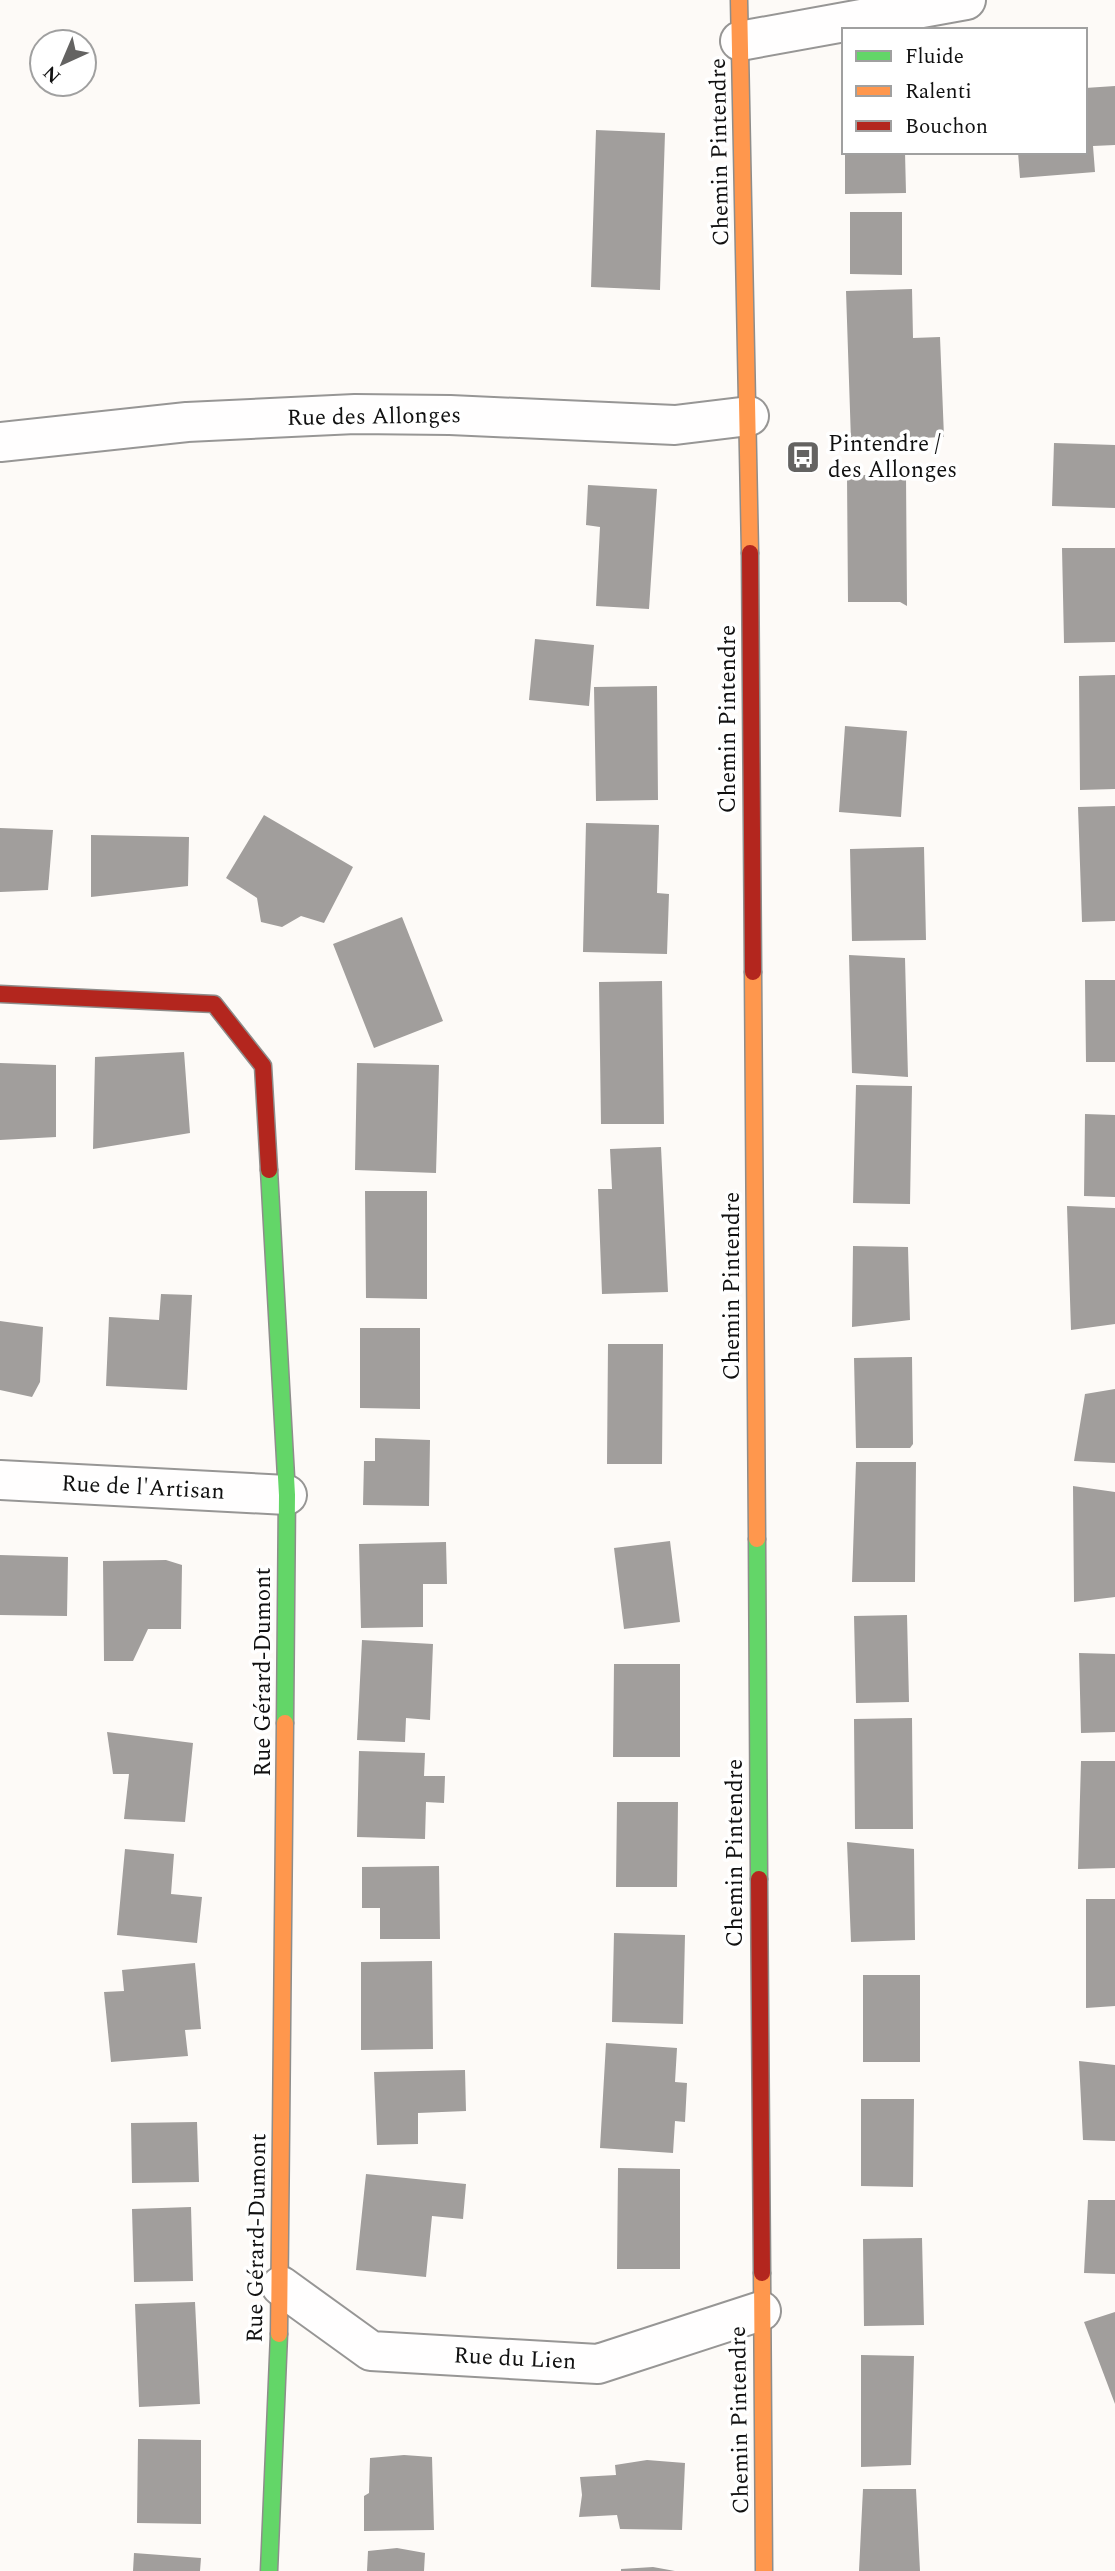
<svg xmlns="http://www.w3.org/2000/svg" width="1115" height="2571" viewBox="0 0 1115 2571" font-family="Spectral,serif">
<rect width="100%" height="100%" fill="#fdfaf7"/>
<path fill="#a19e9c" d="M1115,86V145L1093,146L1095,172L1020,178L1018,152H1085V88Z
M596,130L665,133L660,290L591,287Z
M845,152H905L906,193L845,194Z
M850,212H902V275L850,274Z
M912,289L913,338L940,337L944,437L851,441L846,291Z
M1054,443L1115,445V508L1052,506Z
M847,475H906L907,606L900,602H848Z
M588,485L657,489L649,609L596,606L600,527L586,525Z
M1062,548H1115V642L1064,643Z
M535,639L594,645L589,706L529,700Z
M1115,675V789L1080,790L1079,676Z
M657,686L658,800L596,801L594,687Z
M845,726L907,731L901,817L839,812Z
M1115,806V921L1082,922L1078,807Z
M264,815L353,867L324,923L301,916L282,927L261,922L257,898L226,878Z
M586,823L659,825L657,893L669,894L667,954L583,952Z
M0,828L53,830L48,890L0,892Z
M91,835L189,837L188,886L91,897Z
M924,847L926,940L852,941L850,849Z
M402,917L443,1021L374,1048L333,944Z
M849,955L905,958L908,1077L852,1073Z
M1085,980H1115V1062H1086Z
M662,981L664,1124H601L599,982Z
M184,1052L190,1133L93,1149L95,1057Z
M0,1063L56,1065V1137L0,1140Z
M357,1063L439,1065L436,1173L355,1170Z
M856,1085L912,1086L910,1204L853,1203Z
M1085,1114L1115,1115V1197L1084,1196Z
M661,1147L668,1292L602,1294L598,1189H612L610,1149Z
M365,1191H427V1299L366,1298Z
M1067,1206L1115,1208V1324L1071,1330Z
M853,1246L908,1247L910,1320L852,1327Z
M161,1294L192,1295L187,1390L106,1386L109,1317L159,1320Z
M0,1321L43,1327L40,1382L32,1397L0,1390Z
M360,1328H420V1409L360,1408Z
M608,1344H663L662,1464H607Z
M912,1357L913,1444L910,1448H856L854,1358Z
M1115,1389V1463L1074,1461L1085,1394Z
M375,1438L430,1440L429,1506L363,1505L364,1461H375Z
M856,1462H916L915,1582H852Z
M1073,1486L1115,1492V1597L1074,1602Z
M670,1541L680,1622L624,1629L614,1548Z
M446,1542L447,1584H423V1627L361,1628L359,1544Z
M0,1555L68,1557L67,1616L0,1615Z
M166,1560L182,1565L181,1629H148L133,1661H104L103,1561Z
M907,1615L909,1702L856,1703L854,1616Z
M362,1640L433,1644L430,1720L406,1718L405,1742L357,1740Z
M1079,1653L1115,1654V1732L1081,1733Z
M614,1664H680V1757H613Z
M912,1718L913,1829H855L854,1719Z
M107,1732L193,1743L185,1822L124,1819L129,1774H113Z
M359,1751L425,1753L424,1776H445L444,1803L426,1802L425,1839L357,1837Z
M1081,1761H1115V1868L1078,1869Z
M617,1802H678L677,1887H616Z
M847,1842L914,1849L915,1940L851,1942Z
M125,1849L174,1854L171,1894L202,1897L197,1943L117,1935Z
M439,1866L440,1939H380V1908H362V1867Z
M1086,1899H1115V2006L1086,2008Z
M614,1933L685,1935L683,2024L612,2022Z
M432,1961L433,2049L361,2050V1962Z
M195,1963L201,2029L185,2030L188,2056L111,2062L104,1992L124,1991L122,1970Z
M863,1975H920V2062H863Z
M606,2043L677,2048L675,2082L687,2083L685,2122L675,2121L673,2153L600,2148Z
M1079,2061L1115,2065V2141L1083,2140Z
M465,2070L466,2111L418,2113V2144L377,2145L374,2072Z
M861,2099H914L913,2187L861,2186Z
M197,2122L199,2182L132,2183L131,2123Z
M618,2168L680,2169V2269H617Z
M366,2174L466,2184L463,2219L432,2216L426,2277L356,2270Z
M1088,2200H1115V2274L1084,2273Z
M191,2207L193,2281L134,2282L132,2209Z
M922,2238L924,2325L864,2326L863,2239Z
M195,2302L200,2404L139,2407L135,2304Z
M1115,2312V2404L1084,2322Z
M861,2355L914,2356L911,2465L861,2467Z
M138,2439L201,2440V2524L137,2523Z
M404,2455L432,2457L434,2530L364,2531V2496L369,2493L370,2458Z
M647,2460L685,2463L682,2530L620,2529L617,2515L579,2517L582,2495L580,2477L616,2475L615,2465Z
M863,2489H916L920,2571H859Z
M397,2548L425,2553L424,2571H367L368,2551Z
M134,2553L201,2558L200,2571H133Z
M653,2567L675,2571H621V2569Z"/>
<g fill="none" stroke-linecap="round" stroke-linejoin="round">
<g stroke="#979695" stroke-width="42">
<path id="street" d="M740,41L966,0
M0,442L187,422L355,414L450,415L675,425L749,416
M0,1480L287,1495
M281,2286L371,2351L598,2364L761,2311"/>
</g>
<g stroke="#8e8d8b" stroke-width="19">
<path id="fast" d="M269,1170L287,1495L285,1723
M757,1539L759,1879
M269,2571L279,2334"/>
</g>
<g stroke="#8e8d8b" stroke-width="19">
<path id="slow" d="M739,0L750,553
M753,972L757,1539
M762,2273L764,2571
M279,2334L285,1723"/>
</g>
<g stroke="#8e8d8b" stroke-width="19">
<path id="jam" d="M750,553L753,972
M0,994L214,1004L263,1066L269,1170
M759,1879L762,2273"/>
</g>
<use href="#street" stroke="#fffefe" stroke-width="38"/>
<use href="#fast" stroke="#63d668" stroke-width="16"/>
<use href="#slow" stroke="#ff974d" stroke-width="16"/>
<use href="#jam" stroke="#b3261e" stroke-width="16"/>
</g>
<defs>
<g id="bus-square" transform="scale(1.75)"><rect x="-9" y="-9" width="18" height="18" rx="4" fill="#646362" stroke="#fff"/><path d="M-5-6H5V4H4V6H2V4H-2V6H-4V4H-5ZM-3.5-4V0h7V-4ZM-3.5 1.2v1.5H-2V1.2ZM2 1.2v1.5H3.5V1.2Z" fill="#fff"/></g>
</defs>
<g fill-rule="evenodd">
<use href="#bus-square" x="803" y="457"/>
</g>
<g text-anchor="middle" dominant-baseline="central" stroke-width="7" stroke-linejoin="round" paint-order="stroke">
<g font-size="23" fill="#111" stroke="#fff">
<text transform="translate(720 152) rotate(-91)">Chemin Pintendre</text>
<text transform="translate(374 417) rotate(-1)">Rue des Allonges</text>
<text transform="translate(728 719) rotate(-90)">Chemin Pintendre</text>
<text transform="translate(732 1286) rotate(-90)">Chemin Pintendre</text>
<text transform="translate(143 1488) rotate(3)">Rue de l'Artisan</text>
<text transform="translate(263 1672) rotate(-90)">Rue Gérard-Dumont</text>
<text transform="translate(735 1853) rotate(-90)">Chemin Pintendre</text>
<text transform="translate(257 2238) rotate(-89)">Rue Gérard-Dumont</text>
<text transform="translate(515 2359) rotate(3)">Rue du Lien</text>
<text transform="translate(740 2420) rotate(-91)">Chemin Pintendre</text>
</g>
<g font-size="23" fill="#111" stroke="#fff" text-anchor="start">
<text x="828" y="444">Pintendre /<tspan x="828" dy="26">des Allonges</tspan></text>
</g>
</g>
<rect x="842" y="28" width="245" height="126" fill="#ffffff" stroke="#a0a0a0" stroke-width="2"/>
<rect x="856" y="51" width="35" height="10" fill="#63d668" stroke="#a0a0a0" stroke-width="2"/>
<text x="905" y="63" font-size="21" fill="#111111">Fluide</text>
<rect x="856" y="86" width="35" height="10" fill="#ff974d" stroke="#a0a0a0" stroke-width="2"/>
<text x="905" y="98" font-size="21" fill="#111111">Ralenti</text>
<rect x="856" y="121" width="35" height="10" fill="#b3261e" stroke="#a0a0a0" stroke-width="2"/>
<text x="905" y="133" font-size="21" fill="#111111">Bouchon</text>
<g transform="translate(63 63) rotate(224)"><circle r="33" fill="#ffffff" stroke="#a0a0a0" stroke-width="2"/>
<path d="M0-5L12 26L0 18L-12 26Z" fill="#646362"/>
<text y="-10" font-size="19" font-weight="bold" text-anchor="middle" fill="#111111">N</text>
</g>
</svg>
